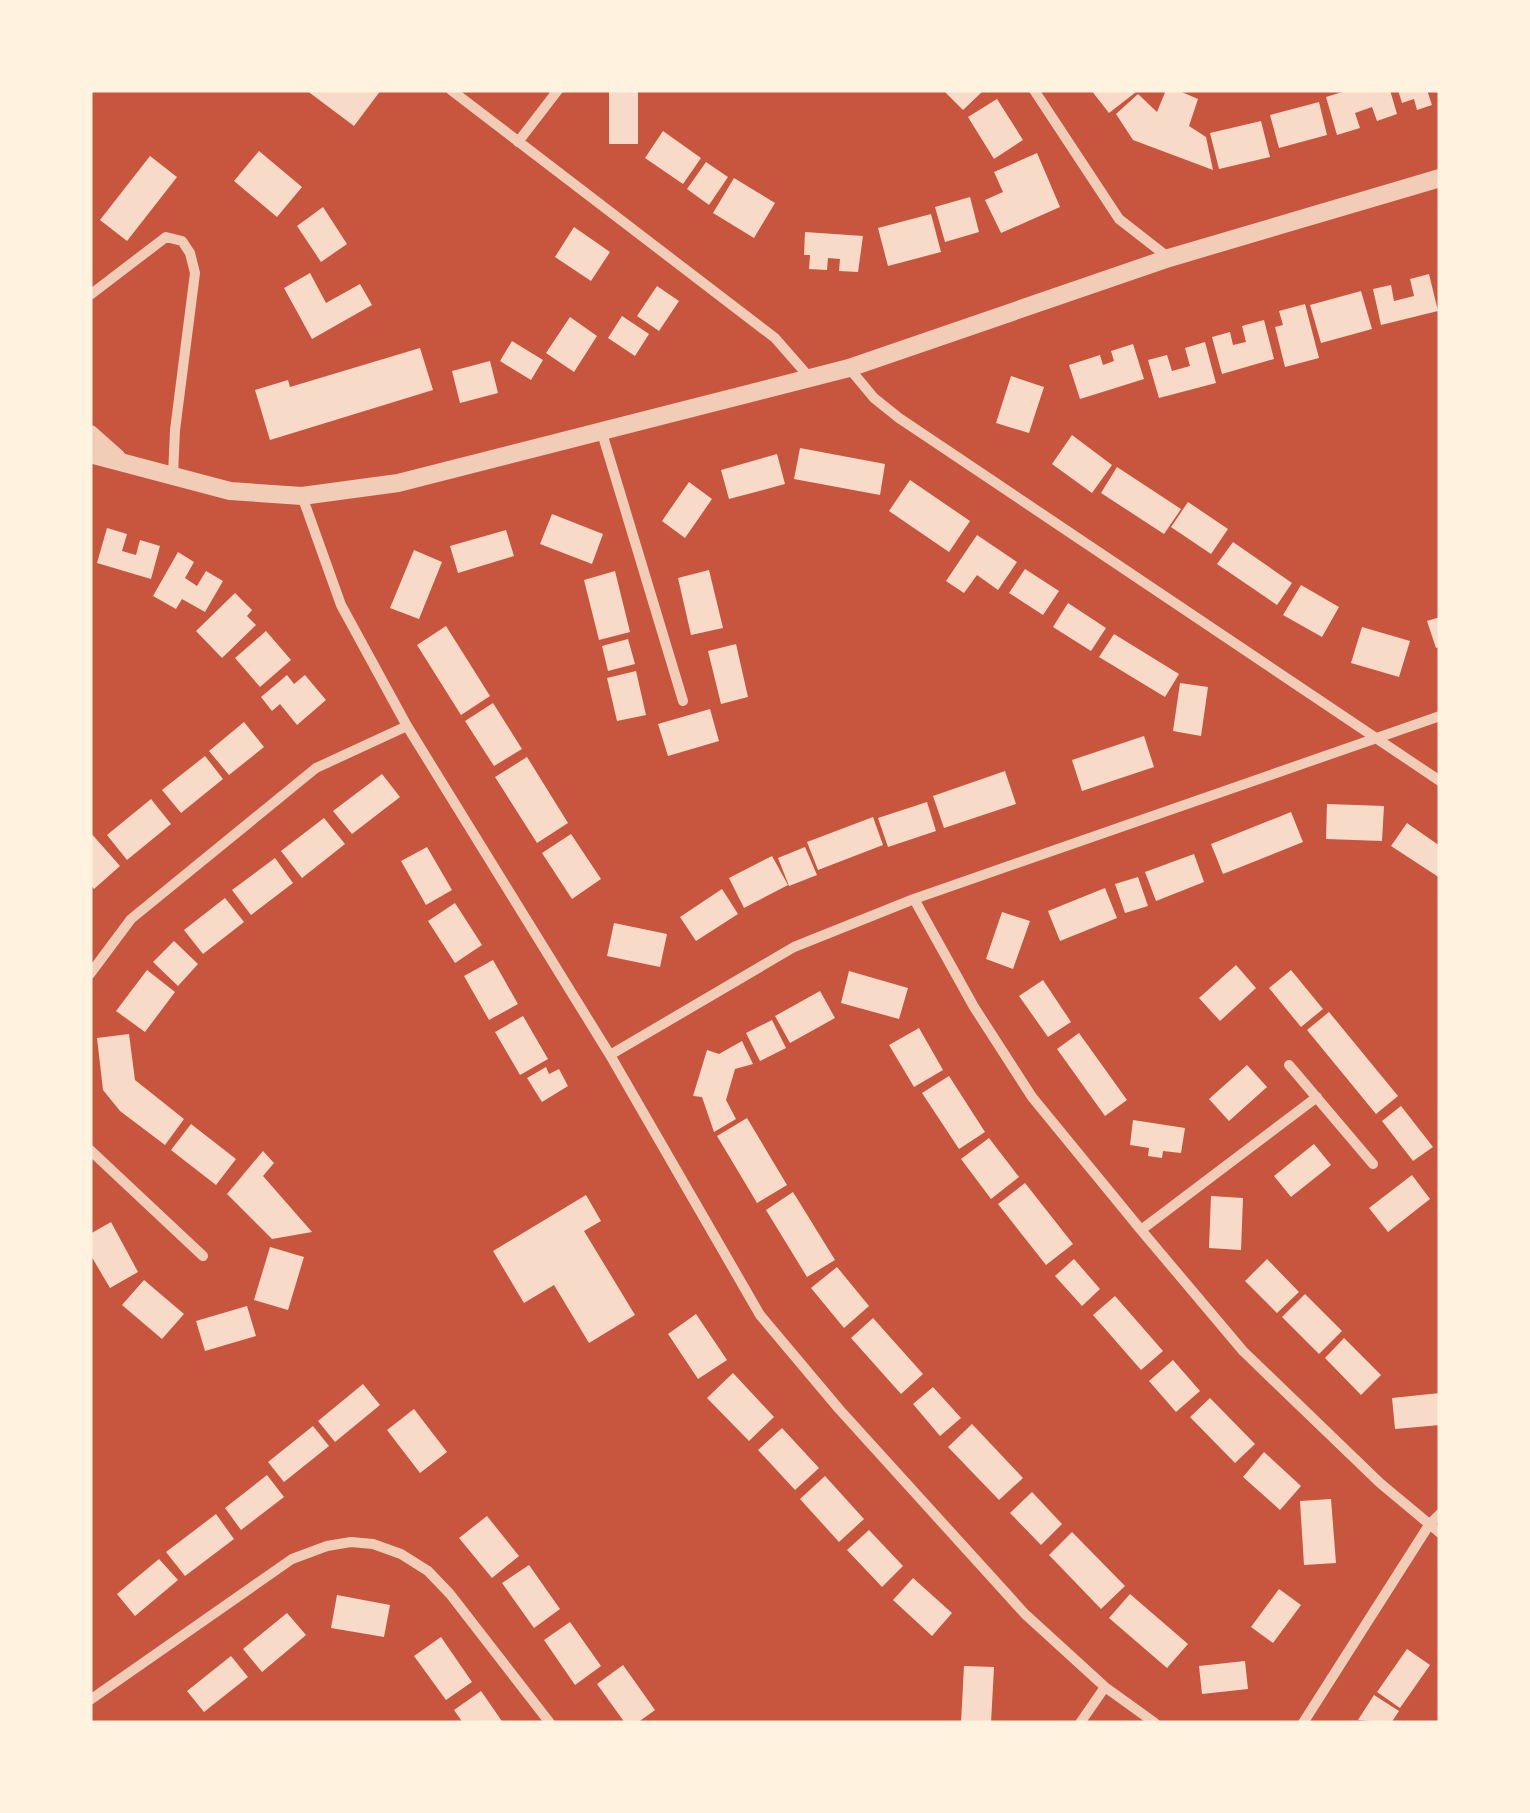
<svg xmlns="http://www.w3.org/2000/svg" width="1530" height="1813" viewBox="0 0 1530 1813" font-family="'Work Sans',sans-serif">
<rect width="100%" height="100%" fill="#c8553d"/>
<path fill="#f7dbc8" d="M306,90H381L354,126Z
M609,90H638V144H609Z
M943,90H984L963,110Z
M1091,90H1134L1136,92L1109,113Z
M1166,90H1177L1198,99L1189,126L1206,137L1213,170L1133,140L1116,114L1138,94L1157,112Z
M1349,90H1390L1397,114L1377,121L1372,107L1355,113L1360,128L1337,135L1326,97Z
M1398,90H1427L1432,105L1417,110L1414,99L1402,103Z
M997,99L1023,140L994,159L968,117Z
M1319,102L1327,135L1279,148L1270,115Z
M1261,121L1270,157L1219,169L1210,133Z
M663,131L701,158L683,184L645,158Z
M259,151L302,187L277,217L234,181Z
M1037,153L1060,207L1001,233L985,200L1003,192L994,172Z
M150,156L177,177L127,241L100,220Z
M706,162L728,177L709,205L687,189Z
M734,178L775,203L754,238L713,213Z
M970,197L979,232L945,242L935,207Z
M323,207L347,244L321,262L297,226Z
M931,214L941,252L888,266L878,228Z
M574,227L610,252L591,281L555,257Z
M805,232L863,236L858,272L839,271L840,259L828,258L827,270L809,269L810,255H804Z
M310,273L326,303L360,284L372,305L312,339L284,288Z
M1429,274L1438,311L1381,325L1373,289L1391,285L1394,301L1414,296L1410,279Z
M657,286L679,301L659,331L637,316Z
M1361,291L1372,329L1321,343L1310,305Z
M1305,304L1319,358L1285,367L1275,327L1283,325L1279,311Z
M622,316L649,334L635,356L608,338Z
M570,317L597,336L574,372L546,353Z
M1264,320L1274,359L1222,374L1212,337L1230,332L1233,345L1246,342L1242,326Z
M512,341L543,360L531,380L500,361Z
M1205,342L1216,383L1159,398L1148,360L1167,355L1172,371L1190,366L1185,348Z
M1133,344L1144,379L1080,399L1069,365L1100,355L1103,365L1114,361L1111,351Z
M420,348L433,390L270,440L255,390L288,380L290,387Z
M490,361L498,393L460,403L452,371Z
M1011,376L1044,387L1029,433L996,423Z
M1072,435L1112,465L1092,493L1052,464Z
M800,448L885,464L880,495L794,479Z
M777,454L785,484L729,499L721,470Z
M1117,467L1181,509L1164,534L1101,493Z
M910,480L970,521L949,552L889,511Z
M689,482L712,499L685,538L662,521Z
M1188,502L1228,529L1211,554L1171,527Z
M552,514L603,534L592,564L540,544Z
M107,528L127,534L122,551L136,555L140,540L160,546L151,579L97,563Z
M506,530L514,556L458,573L450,546Z
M977,535L1017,562L998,590L977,575L964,593L946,581Z
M1233,542L1292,583L1277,605L1217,564Z
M414,550L442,562L419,619L390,608Z
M178,552L194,562L185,578L197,586L206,571L223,581L205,612L182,599L176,609L153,596Z
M1025,569L1059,591L1043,615L1009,593Z
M709,570L723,628L691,635L678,578Z
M615,571L630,632L599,640L584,580Z
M1301,585L1339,607L1322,637L1283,615Z
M235,593L252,610L247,616L256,625L222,658L196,631Z
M1068,603L1106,628L1091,651L1053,627Z
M1440,617V647L1436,648L1427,621Z
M446,626L490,696L461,715L417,645Z
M1362,627L1410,641L1399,677L1351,663Z
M266,631L291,660L260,687L235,658Z
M1114,634L1179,674L1165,697L1099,657Z
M628,639L635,664L608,671L602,646Z
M736,644L748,697L721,704L708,651Z
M636,671L646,715L617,721L607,678Z
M287,675L294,684L305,675L326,700L297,725L280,704L272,711L261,697Z
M1180,683L1208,687L1201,736L1173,731Z
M493,703L522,749L494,766L465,721Z
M710,709L719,741L668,756L658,724Z
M244,722L264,747L229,775L209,751Z
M1144,736L1154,767L1082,791L1072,760Z
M205,756L223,779L181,813L162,790Z
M527,757L568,823L537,843L495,777Z
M1005,771L1016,804L944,828L933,796Z
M382,774L400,797L352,834L333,811Z
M151,799L171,824L127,860L107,835Z
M927,802L936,831L888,847L878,818Z
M1327,804L1384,806L1382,841L1326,839Z
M1291,812L1303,842L1223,874L1211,844Z
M873,817L883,845L818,870L807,842Z
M324,818L345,844L302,878L281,851Z
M1407,823L1440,846V878L1391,846Z
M90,832L120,866L94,889L90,884Z
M571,834L601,879L572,899L542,853Z
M427,847L452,890L426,905L401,861Z
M805,847L817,875L789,886L778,858Z
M1194,854L1204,882L1156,901L1145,872Z
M772,856L788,885L744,908L729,878Z
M275,858L293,883L251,915L232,890Z
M1138,877L1148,906L1125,913L1115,884Z
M1105,888L1117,918L1060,941L1048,911Z
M722,889L738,914L696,941L680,917Z
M225,898L244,922L203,954L184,930Z
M455,903L482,945L455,963L428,921Z
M1002,912L1030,921L1013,969L986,959Z
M614,923L667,934L660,967L607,956Z
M174,941L198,964L178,986L153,962Z
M493,960L518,1004L489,1020L464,976Z
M1236,965L1256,988L1220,1021L1199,998Z
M147,970L175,992L145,1032L116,1011Z
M1291,970L1323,1009L1301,1027L1269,988Z
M849,971L908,988L899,1019L841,1003Z
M1043,980L1071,1022L1048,1037L1019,996Z
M820,991L835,1018L790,1043L775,1016Z
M1329,1012L1398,1096L1376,1114L1307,1030Z
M523,1016L548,1059L520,1075L495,1032Z
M772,1020L786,1048L760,1061L746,1033Z
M919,1028L943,1070L914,1087L889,1045Z
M1079,1033L1127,1100L1105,1116L1057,1049Z
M129,1034L135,1080L184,1119L165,1145L120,1111L103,1090L97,1038Z
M742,1041L753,1064L735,1069L726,1100L736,1119L714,1132L702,1097L693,1096L707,1050L719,1054Z
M1247,1065L1267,1087L1229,1121L1209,1099Z
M546,1067L549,1074L559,1069L568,1086L542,1102L527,1078Z
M949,1076L985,1132L959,1149L922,1093Z
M1401,1106L1433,1147L1413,1161L1382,1121Z
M747,1118L787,1185L757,1203L717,1136Z
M1133,1120L1185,1128L1181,1153L1163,1151L1162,1158L1148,1156L1149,1148L1130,1145Z
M191,1124L236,1159L216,1185L171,1150Z
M989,1138L1019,1177L991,1199L961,1159Z
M1314,1144L1331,1165L1291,1197L1274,1176Z
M263,1151L274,1163L263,1176L312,1232L272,1239L227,1194Z
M1412,1175L1430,1199L1388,1232L1369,1208Z
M1025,1183L1073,1244L1046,1265L998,1204Z
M793,1192L835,1260L807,1277L766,1210Z
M586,1195L601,1221L584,1231L635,1315L589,1343L554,1285L524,1303L493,1251Z
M1211,1196L1243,1198L1241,1250L1209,1248Z
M111,1222L138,1272L110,1288L90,1254V1234Z
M270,1247L304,1257L288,1310L254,1300Z
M1074,1259L1100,1289L1082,1306L1055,1276Z
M1267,1259L1299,1292L1277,1313L1245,1281Z
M837,1267L869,1306L844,1328L811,1288Z
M144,1280L184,1314L162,1339L122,1305Z
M1305,1294L1342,1331L1319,1354L1282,1317Z
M1115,1296L1163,1351L1141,1370L1093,1315Z
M247,1306L256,1336L205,1351L196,1321Z
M696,1314L727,1360L698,1379L668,1334Z
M873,1318L923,1374L901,1394L851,1338Z
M1344,1338L1381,1375L1361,1395L1325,1358Z
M1173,1360L1200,1391L1176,1412L1149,1381Z
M733,1373L774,1417L749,1441L707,1398Z
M363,1384L380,1405L335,1442L318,1421Z
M933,1387L961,1418L940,1436L913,1404Z
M1440,1393V1425L1395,1429L1392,1398Z
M1210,1398L1255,1444L1235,1463L1190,1417Z
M414,1409L447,1452L420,1473L387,1430Z
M972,1424L1023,1478L999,1500L948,1447Z
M313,1426L329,1446L284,1482L268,1462Z
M782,1428L819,1468L795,1490L758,1450Z
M1264,1452L1301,1486L1280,1510L1243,1477Z
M267,1475L284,1497L241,1530L225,1508Z
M825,1476L864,1519L839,1542L800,1499Z
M1032,1492L1062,1524L1041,1545L1010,1513Z
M1331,1499L1336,1563L1304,1565L1300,1501Z
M216,1514L234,1539L185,1576L166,1552Z
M487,1516L519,1556L492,1578L459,1538Z
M869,1530L903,1566L882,1587L847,1550Z
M1072,1532L1125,1586L1101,1609L1049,1555Z
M159,1559L178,1580L135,1616L117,1594Z
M529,1565L560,1609L534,1628L502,1583Z
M913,1578L952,1613L932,1636L893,1600Z
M1279,1589L1301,1605L1273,1643L1251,1627Z
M1130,1594L1188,1644L1167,1668L1109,1618Z
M337,1595L390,1605L384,1637L331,1628Z
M287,1613L306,1635L262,1672L243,1649Z
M570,1622L601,1666L575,1685L544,1640Z
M441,1637L472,1682L446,1700L414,1656Z
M1407,1649L1430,1665L1400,1708L1377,1692Z
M231,1656L248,1677L204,1712L187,1691Z
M1245,1661L1248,1689L1202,1694L1199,1666Z
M623,1665L655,1710L637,1723H625L597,1684Z
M964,1666L994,1667L991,1723H961Z
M481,1691L497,1714L503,1723H463L454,1710Z
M1374,1695L1399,1711L1391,1723L1358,1720Z"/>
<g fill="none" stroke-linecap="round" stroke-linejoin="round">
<path stroke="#f1ccb7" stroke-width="10" d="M451,90L775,338L810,378
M1034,90L1119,219L1169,258
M518,142L558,90
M90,295L166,237L182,241L190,253L195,273L175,430L173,475
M849,368L874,398L899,418L1440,781
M602,433L683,701
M302,496L341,605L407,726L610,1055L760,1315L839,1409L1025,1614L1105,1687L1155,1723
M914,899L974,1007L1032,1097L1141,1230L1243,1351L1380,1483L1440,1533
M90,974L131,919L316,768L407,726
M610,1055L794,947L914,899L1440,716
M1289,1065L1373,1164
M90,1150L203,1256
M1141,1230L1317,1097
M90,1700L292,1559L327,1546L351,1542L373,1544L401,1554L428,1571L450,1594L550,1723
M1080,1723L1105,1687
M1303,1723L1429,1525L1440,1514"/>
<path stroke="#f1ccb7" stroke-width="18" d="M90,434L117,458
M90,454L230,491L302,496L398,483L849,368L1169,258L1440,178"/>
</g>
<rect width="1530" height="1813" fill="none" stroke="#fff3e0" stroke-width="185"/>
</svg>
